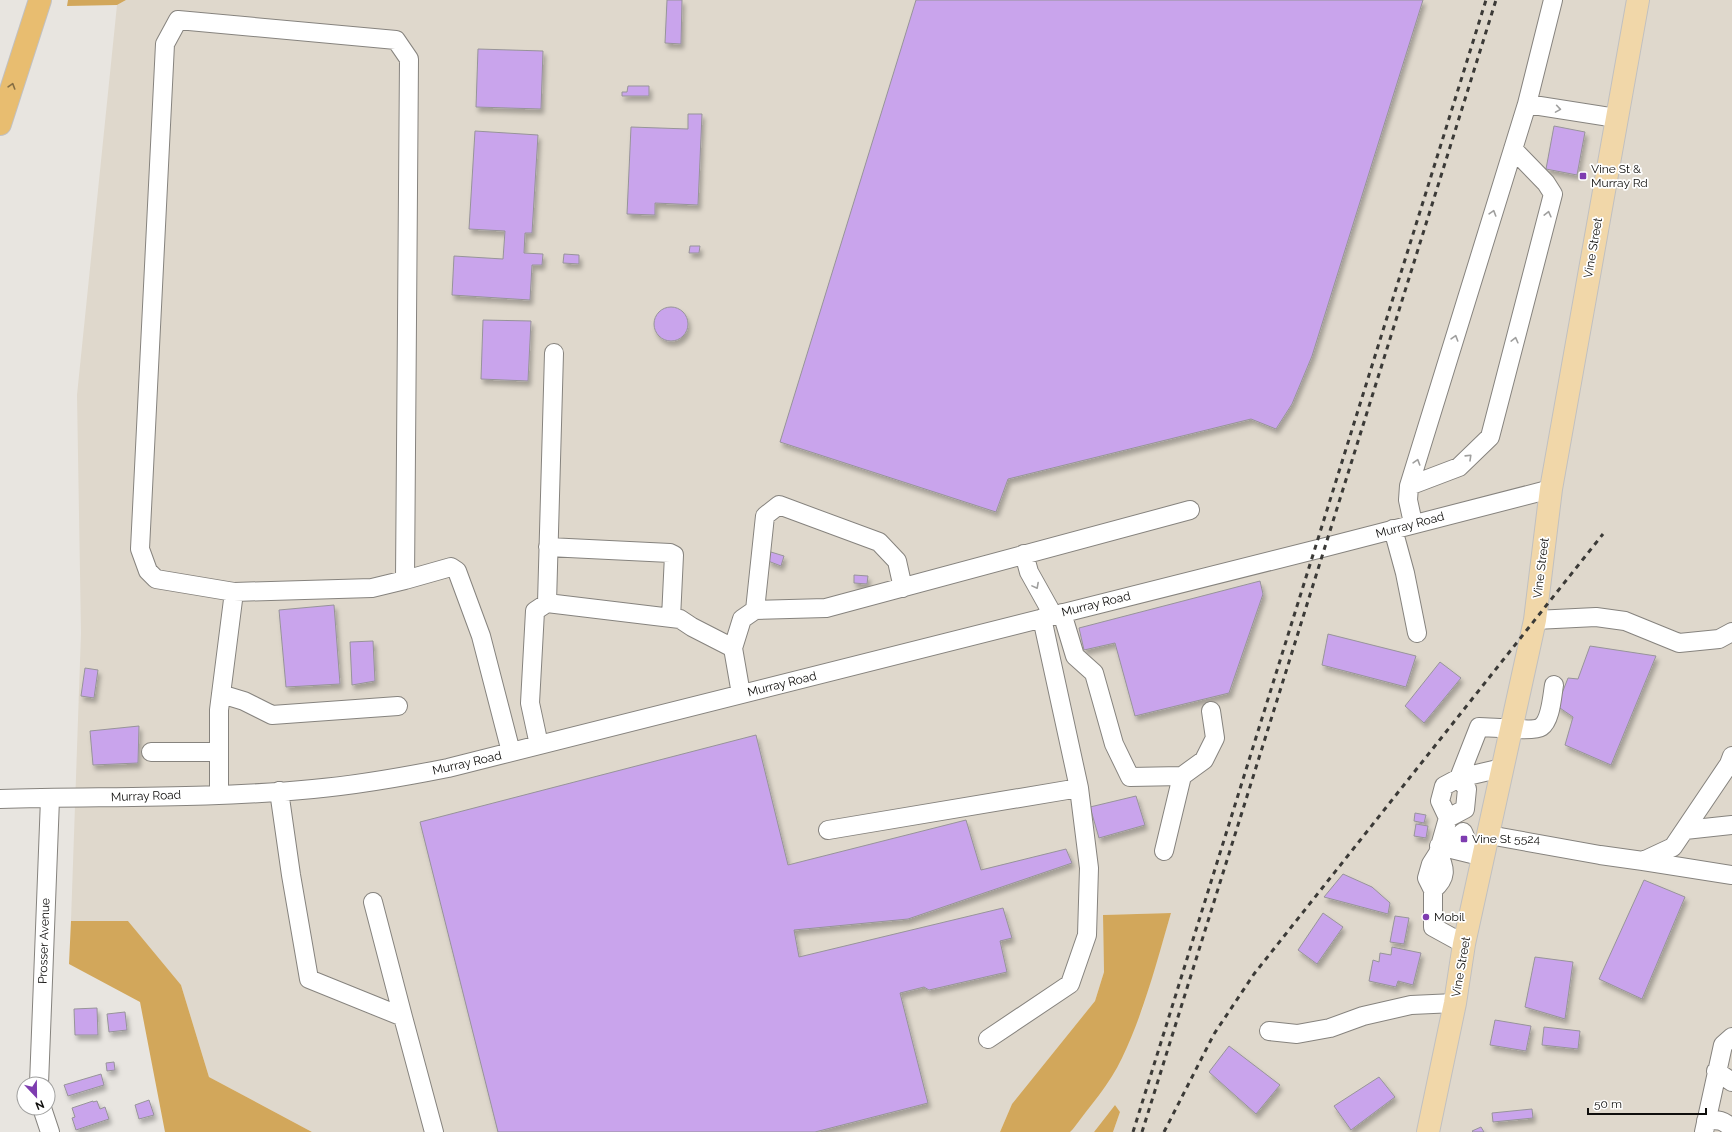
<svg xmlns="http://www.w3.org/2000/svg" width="1732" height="1132" viewBox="0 0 1732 1132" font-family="Raleway,sans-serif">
<defs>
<filter id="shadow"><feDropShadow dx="2.5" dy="4.5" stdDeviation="2" flood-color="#0004"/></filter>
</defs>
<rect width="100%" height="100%" fill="#e8e5e0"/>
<path fill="#dfd8cc" d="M126,0H1732V1132H1113L1120,1112L1115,1105L1094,1132H1070L1100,1094L1142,1010L1171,913L1103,915L1104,972L1095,1001L1012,1104L1000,1132H312L209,1077L181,985L128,921H71L81,633L77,395L117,5Z"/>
<path fill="#d2a75b" d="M68,0H126L117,5L67,6Z
M1171,913C1157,961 1144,1012 1122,1058C1110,1084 1090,1106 1073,1129L1070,1132H1000L1012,1104L1095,1001L1104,972L1103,915Z
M71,921H128L181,985L209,1077L312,1132H165L140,1002L69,964Z
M1115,1105L1120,1112L1113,1132H1094Z"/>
<path fill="#c9a4ec" stroke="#979499" filter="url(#shadow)" d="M667,0H682L681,44L665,43Z
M916,0H1423L1312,356L1292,404L1276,429L1251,419L1008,479L996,512L780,442Z
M478,49L543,51L541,109L476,107Z
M628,86H649V96H622V92H627Z
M688,114H702L698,205L655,203V215L627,214L631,127L688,129Z
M1554,126L1585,132L1577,175L1546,169Z
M475,131L538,135L532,233H525L524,253L543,254L542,265H532L530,300L452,295L454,256L503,259L505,231L469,229Z
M690,246H700L699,253H689Z
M564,254L579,255V264L563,263Z
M654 324a17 17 0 1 1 34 0a17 17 0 1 1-34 0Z
M483,320L531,321L528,381L481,379Z
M771,552L784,556L781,566L768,561Z
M854,575L868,576L867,584L854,583Z
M1260,581L1263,594L1229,693L1135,716L1115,643L1084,650L1079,628Z
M334,605L340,684L286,687L279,610Z
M1328,634L1416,656L1406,687L1322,665Z
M373,641L375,681L352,685L350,642Z
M1590,646L1656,656L1611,765L1565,745L1573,717L1557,706L1568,678L1578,679Z
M1440,662L1461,678L1424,723L1405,706Z
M85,668L98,670L94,698L81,696Z
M139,726L138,763L93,765L90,731Z
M756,735L788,865L966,820L981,870L1066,849L1072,863L908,919L794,930L799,957L1003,908L1012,938L1000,941L1007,972L929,990L924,987L900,993L928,1103L815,1132H498L420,822Z
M1136,796L1145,825L1099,838L1090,807Z
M1415,813L1426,815L1424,823L1414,821Z
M1416,824L1428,826L1426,838L1414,836Z
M1343,874L1372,887L1389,902L1390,903L1388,914L1324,897Z
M1644,880L1685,897L1642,999L1599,979Z
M1323,913L1343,927L1317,964L1298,950Z
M1395,916L1409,918L1404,944L1390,942Z
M1392,947L1421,953L1413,985L1398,981L1396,987L1369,981L1373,960L1379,962L1380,953L1391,955Z
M1535,957L1573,962L1565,1019L1525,1007Z
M97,1008L98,1035H75L74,1009Z
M125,1012L127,1030L109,1032L107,1014Z
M1495,1020L1531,1026L1526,1051L1490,1045Z
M1544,1027L1580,1031L1578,1049L1542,1045Z
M1229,1046L1280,1085L1256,1114L1209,1072Z
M114,1062L115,1070L107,1071L106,1063Z
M101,1074L104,1085L68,1096L64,1085Z
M1379,1077L1395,1097L1351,1130L1334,1106Z
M149,1100L154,1115L139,1119L135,1105Z
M93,1101V1102L97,1101L100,1109L105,1107L109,1119L76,1130L72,1118L75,1117L72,1108Z
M1532,1109L1533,1118L1493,1122L1492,1113Z
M1481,1127L1484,1132H1473L1472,1131Z"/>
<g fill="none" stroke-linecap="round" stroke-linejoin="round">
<g stroke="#86837e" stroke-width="20">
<path id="minor" d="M1527,104L1616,118
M1409,486L1459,467L1490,437L1553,194L1546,183L1513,149
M1413,523L1408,500L1409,486L1527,104L1553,0
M1393,529L1405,573L1417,633
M548,547L670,553L674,555L671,618
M1024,554L1029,572L1053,615
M234,592L156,579L148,571L140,549L165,44L178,20L396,40L409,59L405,580
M547,603L554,353
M755,610L765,516L779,505L879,542L897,561L903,588
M1062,613L1075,656L1094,673L1114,744L1130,777L1182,776L1164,851
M1535,620L1596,617L1625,621L1679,643L1719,639L1732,632
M733,648L742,619L755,610L826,608L1190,510
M221,694L244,701L272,715L398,706
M539,745L530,703L535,611L547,603L680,619L692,627L733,648L741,694
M151,752H219
M1182,776L1204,760L1215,738L1211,711
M279,791L291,875L309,979L403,1017L434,1132
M219,794V710L234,592L372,588L405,580L451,567L457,571L481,636L511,752
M0,799C104,796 209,799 313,789C358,785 403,777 448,768L1326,547L1551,489
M1448,818L1465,809L1467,789L1459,778L1502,768
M828,830L1079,788L1042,618
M1685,830L1732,825
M1489,835L1600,855L1643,861L1673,847L1729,764L1732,756
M1439,846L1484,857
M1453,849L1456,838L1463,832L1467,841L1465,852
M1643,861L1732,875
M1433,890C1447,878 1446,869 1438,853
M373,902L403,1017
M1464,944L1433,927V890L1427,878L1431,864L1438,853L1448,818L1440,801L1444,786L1459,778L1479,727C1491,727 1534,732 1541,727C1551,720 1552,696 1554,685
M1269,1031L1297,1034L1330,1028L1363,1016L1411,1005L1455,1003
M988,1039L1070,984L1087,935L1089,868L1079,788
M1716,1071L1732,1082
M39,1084L50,799
M42,1108L50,1132
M1706,1121C1718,1119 1724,1120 1732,1129
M1704,1132L1723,1045L1732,1037"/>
</g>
<g stroke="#c1c0c0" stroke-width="24">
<path id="major" d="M1428,1132L1455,1003L1464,944L1535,620L1551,489L1638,0"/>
</g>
<g stroke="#c1c0c0" stroke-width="24">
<path id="highway" d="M0,124L40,0"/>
</g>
<use href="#minor" stroke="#fff" stroke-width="18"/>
<use href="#major" stroke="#f1d7a9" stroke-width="22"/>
<use href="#highway" stroke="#e8bd70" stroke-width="22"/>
<path stroke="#3b3a37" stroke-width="3" stroke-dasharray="5 5" stroke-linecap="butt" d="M1133,1132L1486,0
M1142,1132L1496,0
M1164,1132L1214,1034L1254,974L1603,534"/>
</g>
<defs><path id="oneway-chevron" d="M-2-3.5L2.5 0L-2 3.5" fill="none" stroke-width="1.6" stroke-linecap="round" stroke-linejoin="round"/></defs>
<use stroke="#866e43" href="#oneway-chevron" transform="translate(12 86) rotate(-73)"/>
<g stroke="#9f9f9e">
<use href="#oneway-chevron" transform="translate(1558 109) rotate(9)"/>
<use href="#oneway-chevron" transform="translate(1493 213) rotate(-73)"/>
<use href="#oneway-chevron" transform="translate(1548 214) rotate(-76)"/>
<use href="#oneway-chevron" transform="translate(1455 338) rotate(-73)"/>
<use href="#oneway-chevron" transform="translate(1515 340) rotate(-76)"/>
<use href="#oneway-chevron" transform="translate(1469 457) rotate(-44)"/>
<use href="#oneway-chevron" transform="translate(1417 462) rotate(-73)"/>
<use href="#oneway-chevron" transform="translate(1036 586) rotate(62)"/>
</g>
<g fill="#7e3cb0" stroke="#fff" stroke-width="1.5">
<rect x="1579" y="172" width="8" height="8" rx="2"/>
<rect x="1460" y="835" width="8" height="8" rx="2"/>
<circle cx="1426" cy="917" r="4"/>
</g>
<g text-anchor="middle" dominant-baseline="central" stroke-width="3.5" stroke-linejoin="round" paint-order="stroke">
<g font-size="12" fill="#0f0e0c" stroke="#fff" text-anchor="start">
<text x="1591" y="169">Vine St &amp;<tspan x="1591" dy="14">Murray Rd</tspan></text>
<text x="1472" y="839">Vine St 5524</text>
<text x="1434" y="917">Mobil</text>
</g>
<g font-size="12" fill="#0f0e0c" stroke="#fff">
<text transform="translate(1593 248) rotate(-80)">Vine Street</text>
<text transform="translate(1410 525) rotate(-15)">Murray Road</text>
<text transform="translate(1541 568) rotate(-83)">Vine Street</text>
<text transform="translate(1096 604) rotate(-14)">Murray Road</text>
<text transform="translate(782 684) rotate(-14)">Murray Road</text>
<text transform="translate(467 763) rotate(-13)">Murray Road</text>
<text transform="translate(146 796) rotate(-2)">Murray Road</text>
<text transform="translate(44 941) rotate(-88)">Prosser Avenue</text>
<text transform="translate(1461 967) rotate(-80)">Vine Street</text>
</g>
</g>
<g transform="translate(36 1096) rotate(158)"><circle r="19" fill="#ffffff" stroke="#9f9f9e"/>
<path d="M0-3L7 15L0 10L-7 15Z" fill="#7e3cb0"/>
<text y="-6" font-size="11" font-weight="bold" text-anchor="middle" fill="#0f0e0c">N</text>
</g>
<path d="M1588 1108v6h118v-6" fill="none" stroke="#0f0e0c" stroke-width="2"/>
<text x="1594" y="1108" font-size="12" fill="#0f0e0c" stroke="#ffffff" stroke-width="3" paint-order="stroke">50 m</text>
</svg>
